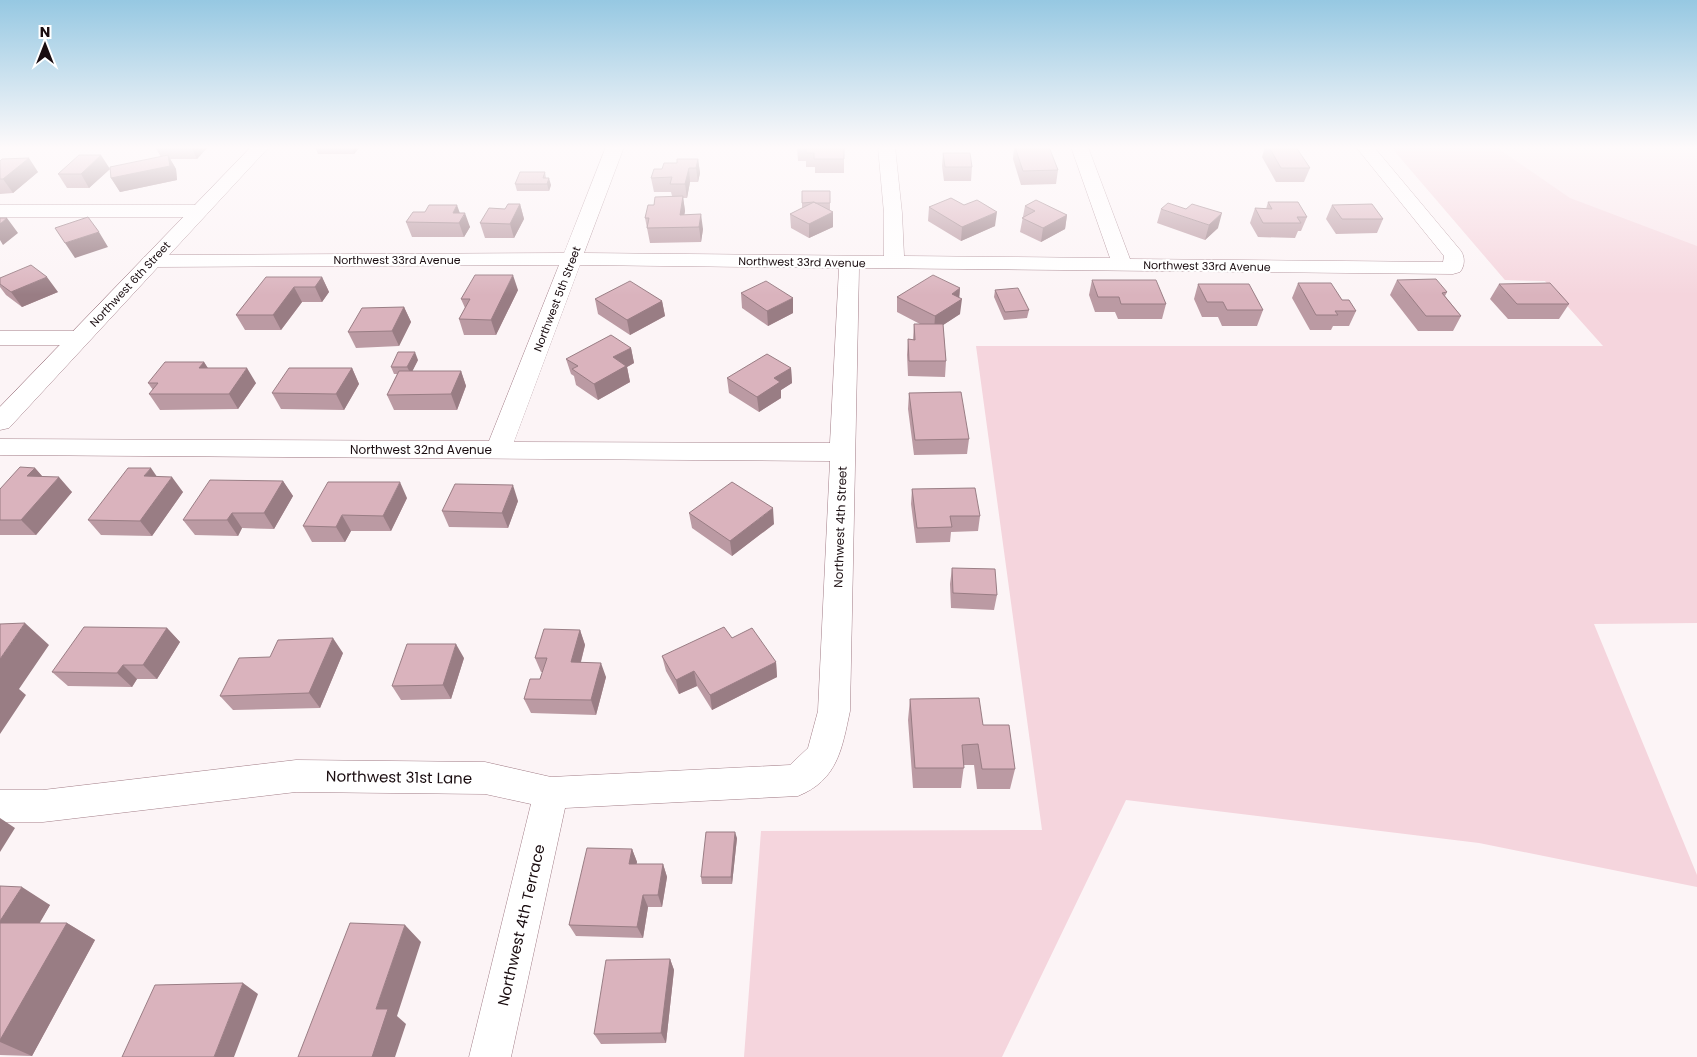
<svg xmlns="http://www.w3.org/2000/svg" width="1697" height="1057" viewBox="0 0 1697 1057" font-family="Poppins,sans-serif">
<rect width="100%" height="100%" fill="#fcf4f6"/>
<path fill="#f9e5ea" d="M1391,147H1697V346H1604L1545,281L1505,280Z"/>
<path fill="#f5d5dd" d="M1391,147H1496L1570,198L1697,246V623L1594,624L1697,875V887L1479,843L1126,800L1002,1057H744L761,831L1042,830L976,346H1603L1545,281L1505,280Z"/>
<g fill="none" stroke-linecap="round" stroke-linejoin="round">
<g stroke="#a37e88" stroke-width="1">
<path id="minor" d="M606,147H624L584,253L884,256V213L878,147H895L902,213L904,256L1110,258L1071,147H1088L1130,259L1443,262L1444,256L1356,147H1374L1461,251C1465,257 1465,266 1460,272L1453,274L859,268L850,711C842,748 838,780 798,796L565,808L511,1057H469L531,804L485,794L296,792L43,822H0V790H43L296,760L485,762L551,777L790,765L808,748L818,711L830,461L0,455V439L489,441L559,265L151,267L144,265L141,261L144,257L151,255L564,253ZM580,265L839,268L830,443L514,442Z
M0,205H199L206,207L208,211L206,215L199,217H0Z
M0,331H79L87,333L90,338L87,343L79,345H0Z"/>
</g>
<g stroke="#a37e88" stroke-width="1">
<path id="major" d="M251,147H269L9,428L0,430V407Z"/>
</g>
<use href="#minor" fill="#fff" fill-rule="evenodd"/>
<use href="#major" fill="#fff" fill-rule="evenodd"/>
</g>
<path fill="#bb9aa3" d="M155,147H208L197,159H170L176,169L177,180L120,192L111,178L161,157Z
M315,147H360L354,154H318Z
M658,147H702V148H658Z
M797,147H844V173H815V167H806V161H798Z
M1003,147H1049L1058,170L1056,184L1021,185L1013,159L1014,147Z
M1265,147H1296L1310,168L1304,182H1276L1262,157Z
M943,153L972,167L971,181H944L942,166Z
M698,159L700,173L698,182H690L687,198H683L685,211L684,215L703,229L701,242L650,243L645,218L654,205L672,196L671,192H654L651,178L662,169L677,163Z
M0,161L38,172L13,193L0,194Z
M110,169L89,188H67L58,174Z
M545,172L546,178L551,185L549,191H517L515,184Z
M802,191H830V210H829L833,212V227L809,238L791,228L790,214L802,208Z
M1268,202L1307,217L1301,231H1298L1295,238L1258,237L1250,223L1255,208L1266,209Z
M520,204L524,219L514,238H485L480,223L505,209Z
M1332,205L1383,219L1377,233L1336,234L1326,219Z
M1025,206L1067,215L1065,229L1041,242L1020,232Z
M929,207L995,226L961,241L928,221Z
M1161,209L1218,228L1205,240L1157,223Z
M460,213L470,227L464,237H412L406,222Z
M266,277H322L329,292L322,302H302L281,330H245L236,315Z
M0,278L58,292L22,307L6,295L0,287Z
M1092,280L1166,304L1162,319H1118L1115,312H1095L1089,295Z
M1397,280L1447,292L1445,296L1461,316L1453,331H1418L1390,295Z
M1298,283L1342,300L1356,311L1349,326H1333L1331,330H1310L1292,298Z
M1198,284L1263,310L1257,326H1222L1218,317H1202L1194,299Z
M1499,284L1569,304L1559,319H1508L1490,299Z
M960,288L959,298L960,314L943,325L946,361L945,377L908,376L907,355L908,339L913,340L914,324H920L897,312V297Z
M518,290L496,335H464L459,319L465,308L461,299Z
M995,290L1029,310L1027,318L1004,320L994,297Z
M741,293L793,313L768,326L742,308Z
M595,299L662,301L665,316L630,335L598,314Z
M404,307L411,322L399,346L356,348L348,332Z
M631,348L634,363L627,367L630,382L598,400L576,385L574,376L571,374L566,359Z
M418,360L412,371H461L466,386L457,410H394L387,395L397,374H394L391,367Z
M204,362L208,368L256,383L238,409L160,410L149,394L153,390L148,383Z
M352,368L359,384L344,410L281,409L272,393Z
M791,368L792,383L781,390V398L759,412L729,393L727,378Z
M909,393L969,439L967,454L914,455L908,409Z
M35,468L42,476L72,492L36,535H0V489Z
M157,477L183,492L152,536L101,535L88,520Z
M283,481L293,496L274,529L242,528L238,536L195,535L183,520Z
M912,489L980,516L978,531L951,532L950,542L916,543L911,504Z
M407,498L391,531H351L345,542H312L303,526Z
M518,501L508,528L449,527L442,511Z
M689,513L774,524L732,556L692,528Z
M952,568L997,595L994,610L951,608L950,584Z
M167,628L180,642L157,679H137L132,687L68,686L52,672Z
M580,630L585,645L581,662L606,677L596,715L531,713L524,699L540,679L543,672H541L535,658Z
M732,638L776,662L777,677L712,710L697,686L679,694L666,671L662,656Z
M343,653L320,708L233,710L220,696Z
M464,658L451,699L401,700L392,686Z
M910,699L983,725L1015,769L1010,789H977L974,765H964L961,788H913L908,720Z
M737,838L732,884H702L701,877Z
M632,849L637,862L636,864H663L667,877L662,907H648L643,938L576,936L569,925Z
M0,886L50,905L39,923H67L95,940L32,1056L0,1055Z
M670,959L674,970L666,1043L601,1044L594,1034Z"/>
<path fill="#997d84" d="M191,147H208L197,159Z
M352,147H360L354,154Z
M101,155L110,169L89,188L81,174Z
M168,155L176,169L177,180L120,192L111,178Z
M29,158L38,172L13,193L3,179Z
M698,159L700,173L698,182L696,168Z
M689,168L690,182L687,198L685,184Z
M549,178L551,185L549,191L547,184Z
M683,196L685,211L682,229L680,215Z
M520,204L524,219L514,238L510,224Z
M457,205L462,219L465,213L470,227L464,237L459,223L453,213Z
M833,212V227L809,238V224Z
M997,212L995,226L961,241L962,227Z
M1222,213L1218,228L1205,240L1209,225Z
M701,214L703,229L701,242L699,227Z
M1067,215L1065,229L1041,242L1043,228Z
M7,218L18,233L3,245L0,240V224Z
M99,232L108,247L75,258L65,243Z
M513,275L518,290L496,335L491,320Z
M47,277L58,292L22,307L11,292Z
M322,277L329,292L322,302L315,287Z
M294,287L302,302L281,330L273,315Z
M960,288L959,300L962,299L960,314L934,331L935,316L952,294Z
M793,298V313L768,326L767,311Z
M662,301L665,316L630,335L627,320Z
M404,307L411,322L399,346L392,331Z
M631,348L634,363L627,367L630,382L598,400L594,384L613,357Z
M415,352L418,360L411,374L407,367Z
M204,362L213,377L199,368Z
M247,368L256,383L238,409L229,394Z
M352,368L359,384L344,410L336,394Z
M791,368L792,383L781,390V398L759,412L757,397L774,378Z
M461,371L466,386L457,410L451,394Z
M35,468L48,483L27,476Z
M151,468L162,484L144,476Z
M59,477L72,492L36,535L21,520Z
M172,477L183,492L152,536L140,521Z
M283,481L293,496L274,529L264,513Z
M400,482L407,498L391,531L383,516Z
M513,485L518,501L508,528L502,513Z
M773,508L774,524L732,556L730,541Z
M232,513L242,528L238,536L227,520Z
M342,515L351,531L345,542L336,527Z
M25,623L49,645L19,689L26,695L0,734V659Z
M167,628L180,642L157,679L143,665Z
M580,630L585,645L577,676L571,662Z
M333,638L343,653L320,708L309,693Z
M456,644L464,658L451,699L443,685Z
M776,662L777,677L712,710L710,695Z
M601,663L606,677L596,715L591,700Z
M123,665L137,679L132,687L117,673Z
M694,671L697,686L679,694L676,680Z
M0,818L15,828L0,852Z
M735,832L737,838L732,884L731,877Z
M632,849L637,862L634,876L629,864Z
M663,864L667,877L662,907L658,895Z
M22,887L50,905L30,940L0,923V921Z
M643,895L648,907L643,938L637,927Z
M67,923L95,940L32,1056L0,1042V1040Z
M405,925L421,942L397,1016L406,1024L395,1057H372L376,1009Z
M670,959L674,970L666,1043L661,1033Z
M243,983L258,994L234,1057H214Z"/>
<path fill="#dab3bd" stroke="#997d84" d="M797,147H844V159H814V153H806V147Z
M1015,147H1049L1058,170L1023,171Z
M1269,147H1296L1310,168H1281Z
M943,153H970L972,167H945Z
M79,155H101L81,174H58Z
M168,155L170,166L111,178L110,167Z
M29,158L3,179H0V161L2,159Z
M677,159H698L696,168H689L685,184H670L672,177L651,178L654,169H662L664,163H677Z
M520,172H545L543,178H549L547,184H515Z
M802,191H830V203H815L814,202L802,203Z
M683,196L680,215L701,214L699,227L647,228L649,218H645L648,205H654L655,197Z
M951,198L964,205L977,200L997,212L962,227L929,207Z
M1036,200L1067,215L1043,228L1022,218L1035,211L1025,206Z
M814,202L833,212L809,224L790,214Z
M1268,202H1298L1307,217H1297L1301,223H1263L1255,208L1272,209Z
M1168,203L1186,209L1192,204L1222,213L1209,225L1161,209Z
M508,204H520L510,224L480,223L489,208L505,209Z
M1372,204L1383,219H1342L1332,205Z
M429,205H457L453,213H465L459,223L406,222L413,212H425Z
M88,217L99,232L65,243L55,228Z
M0,218H7L0,224Z
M31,265L47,277L11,292L0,284V278Z
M475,275H513L491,320L459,319L470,299H461Z
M933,275L960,288L952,294L962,299L935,316L897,297Z
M266,277H322L315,287H294L273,315H236Z
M1436,279L1447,292L1442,293L1461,316H1426L1397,280Z
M1092,280H1156L1166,304H1121L1119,297H1098Z
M630,281L662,301L627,320L595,299Z
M766,281L793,298L767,311L741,293Z
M1298,283H1331L1342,300H1349L1356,311H1335L1338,315H1316Z
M1550,283L1569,304H1517L1499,284Z
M1198,284H1249L1263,310H1227L1223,302H1207Z
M1018,288L1029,310L1005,312L995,290Z
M404,307L392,331L348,332L362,308Z
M914,324H943L946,361H909L908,339L915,340Z
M611,335L631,348L613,357L626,366L594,384L572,369L578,366L566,359Z
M398,352H415L407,367H391Z
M767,354L791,368L774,378L780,382L757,397L727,378Z
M165,362H204L199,368H247L229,394H149L158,383H148Z
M289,368H352L336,394L272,393Z
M399,371H461L451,394L387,395Z
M961,392L969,439L915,440L909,393Z
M20,467L35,468L27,476L59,477L21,520H0V489Z
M128,468H151L144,476L172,477L140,521L88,520Z
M210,480L283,481L264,513H232L227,520H183Z
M328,482H400L383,516L342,515L336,527L303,526Z
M732,482L773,508L730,541L689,513Z
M455,484L513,485L502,513L442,511Z
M975,488L980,516H950L952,527L917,528L912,489Z
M952,568L995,569L997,595L953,593Z
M25,623L0,659V624Z
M84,627L167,628L143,665H123L117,673L52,672Z
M724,627L732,638L752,628L776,662L710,695L694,671L676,680L662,656Z
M544,629L580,630L571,662L601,663L591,700L524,699L530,679H540L547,658H535Z
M333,638L309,693L220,696L239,658L270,657L278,640Z
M407,644H456L443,685L392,686Z
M979,698L983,725H1009L1015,769H982L978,744L962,745L964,768H915L910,699Z
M706,832H735L731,877H701Z
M587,848L632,849L629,864H663L658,895H643L637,927L569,925Z
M0,886L22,887L0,921Z
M0,923H67L0,1040Z
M350,923L405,925L376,1009H388L372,1057H298Z
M670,959L661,1033L594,1034L606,960Z
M243,983L214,1057H122L155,985Z"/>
<linearGradient id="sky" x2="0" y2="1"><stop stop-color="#96c8e2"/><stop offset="0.5" stop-color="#fefafb"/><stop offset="1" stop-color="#fefafb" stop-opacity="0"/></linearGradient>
<rect width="1697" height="295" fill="url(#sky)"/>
<g text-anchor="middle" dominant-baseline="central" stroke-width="4.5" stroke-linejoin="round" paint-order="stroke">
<g font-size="11" fill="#1a0d10" stroke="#fff">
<text x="397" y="260">Northwest 33rd Avenue</text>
<text transform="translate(802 262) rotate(1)">Northwest 33rd Avenue</text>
<text transform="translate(1207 266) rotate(1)">Northwest 33rd Avenue</text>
<text transform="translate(130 284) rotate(-47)">Northwest 6th Street</text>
<text transform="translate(557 299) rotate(-69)">Northwest 5th Street</text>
</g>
<g font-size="12" fill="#1a0d10" stroke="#fff">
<text x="421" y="449">Northwest 32nd Avenue</text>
<text transform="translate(840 527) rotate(-88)">Northwest 4th Street</text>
</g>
<g font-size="15" fill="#1a0d10" stroke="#fff">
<text transform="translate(399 777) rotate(1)">Northwest 31st Lane</text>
<text transform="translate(521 925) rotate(-77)">Northwest 4th Terrace</text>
</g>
</g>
<g transform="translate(45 45)" stroke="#ffffff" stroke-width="4" paint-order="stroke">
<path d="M0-4L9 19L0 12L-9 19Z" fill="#1a0d10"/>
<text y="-8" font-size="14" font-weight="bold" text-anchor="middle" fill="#1a0d10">N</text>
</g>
</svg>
